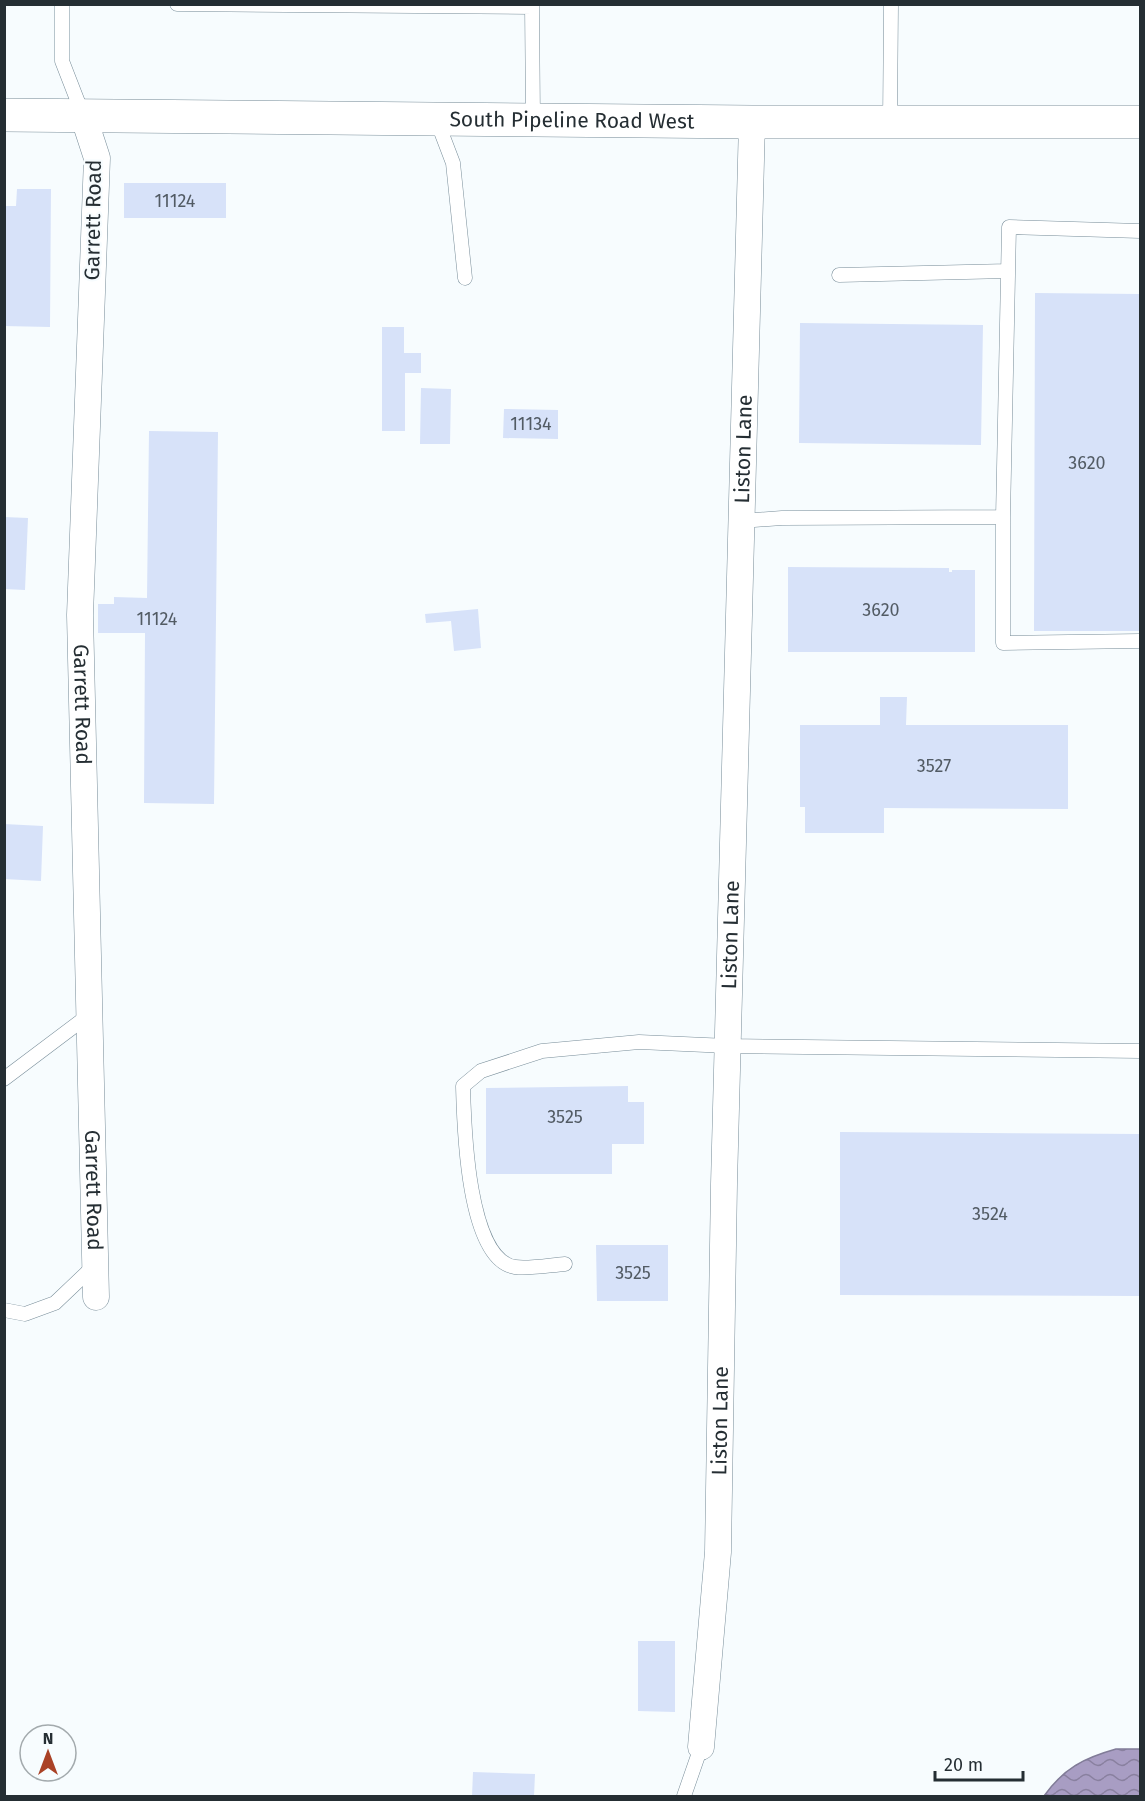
<svg xmlns="http://www.w3.org/2000/svg" width="1145" height="1801" viewBox="0 0 1145 1801" font-family="'Fira Sans',sans-serif">
<defs>
<pattern id="water-waves" width="16" height="10" patternUnits="userSpaceOnUse" patternTransform="scale(1.5)"><rect width="16" height="10" fill="#a89dc3"/><path d="M0 5q4-4 8 0t8 0" fill="none" stroke="#89809f"/></pattern>
</defs>
<rect width="100%" height="100%" fill="#f7fcfe"/>
<path fill="url(#water-waves)" stroke="#817c98" stroke-width="1.5" d="M1116,1749H1140V1796H1044C1064,1768 1084,1758 1116,1749Z"/>
<path fill="#d7e2f9" d="M124,183H226V218H124Z
M17,189H51L50,327L4,326V206H16Z
M1035,293L1140,294V631H1034Z
M800,323L983,325L981,445L799,443Z
M382,327H404V353H421V373H405V431H382Z
M421,388L451,389L450,444H420Z
M504,409L558,410V439L503,438Z
M149,431L218,432L214,804L144,803L145,633H98V604H114V597L147,598Z
M4,517L28,518L25,590L4,589Z
M788,567L949,568V572H952V570H975V652H788Z
M478,609L481,648L454,651L451,621L426,623L425,614Z
M880,697H907L906,725H1068V809L884,808V833H805V807H800V725H880Z
M4,824L43,826L41,881L4,879Z
M628,1086V1102H644V1144H612V1174H486V1088Z
M840,1132L1140,1134V1296L840,1295Z
M596,1245H668V1301H597Z
M638,1641H675V1712L638,1711Z
M473,1772L535,1774L534,1796H472Z"/>
<g fill="none" stroke-linecap="round" stroke-linejoin="round">
<g stroke="#788d99" stroke-width="15">
<path id="lane" d="M62,4V61L83,115
M177,4L532,7
M532,4L533,119
M437,121L453,163L465,278
M890,122L891,4
M1140,231L1009,227L1003,517V643L1140,641
M839,275L1008,271
M741,521L782,518L1003,517
M4,1079L89,1015
M565,1264C551,1265 529,1269 515,1267C467,1260 464,1124 463,1086L481,1071L542,1051L639,1042L728,1046L1140,1051
M4,1310L25,1314L55,1303L96,1264
M684,1796L701,1747"/>
</g>
<g stroke="#788d99" stroke-width="27">
<g id="street">
<path id="s1" d="M83,115L97,158L80,615L96,1297"/>
<path id="s2" d="M701,1747L718,1552L724,1184L752,122"/>
</g>
</g>
<g stroke="#788d99" stroke-width="34">
<g id="secondary">
<path id="s3" d="M4,115L752,122H1140"/>
</g>
</g>
<use href="#lane" stroke="#fff" stroke-width="14"/>
<use href="#street" stroke="#fff" stroke-width="26"/>
<use href="#secondary" stroke="#fff" stroke-width="33"/>
</g>
<g text-anchor="middle" dominant-baseline="central" stroke-width="4.5" stroke-linejoin="round" paint-order="stroke">
<g font-size="18" fill="#525b64">
<text x="175" y="201">11124</text>
<text x="531" y="424">11134</text>
<text x="1087" y="463">3620</text>
<text x="881" y="610">3620</text>
<text x="157" y="619">11124</text>
<text x="934" y="766">3527</text>
<text x="565" y="1117">3525</text>
<text x="990" y="1214">3524</text>
<text x="633" y="1273">3525</text>
</g>
<g font-size="21" fill="#252e33" stroke="#f7fcfe">
<text stroke="none"><textPath href="#s3" startOffset="568">South Pipeline Road West</textPath></text>
<text transform="translate(93 220) rotate(-89)">Garrett Road</text>
<text stroke="none"><textPath href="#s2" startOffset="1299">Liston Lane</textPath></text>
<text stroke="none"><textPath href="#s1" startOffset="592">Garrett Road</textPath></text>
<text stroke="none"><textPath href="#s2" startOffset="813">Liston Lane</textPath></text>
<text stroke="none"><textPath href="#s1" startOffset="1078">Garrett Road</textPath></text>
<text stroke="none"><textPath href="#s2" startOffset="327">Liston Lane</textPath></text>
</g>
</g>
<rect width="1145" height="1801" fill="none" stroke="#252e33" stroke-width="12"/>
<g transform="translate(48 1753)"><circle r="28" fill="#f7fcfe" stroke="#a3aaad" stroke-width="1.5"/>
<path d="M0-4.5L10 22L0 15L-10 22Z" fill="#aa4226"/>
<text y="-9" font-size="16" font-weight="bold" text-anchor="middle" fill="#252e33">N</text>
</g>
<path d="M935 1771v9h88v-9" fill="none" stroke="#252e33" stroke-width="3"/>
<text x="944" y="1771" font-size="18" fill="#252e33" stroke="#f7fcfe" stroke-width="4.5" paint-order="stroke">20 m</text>
</svg>
